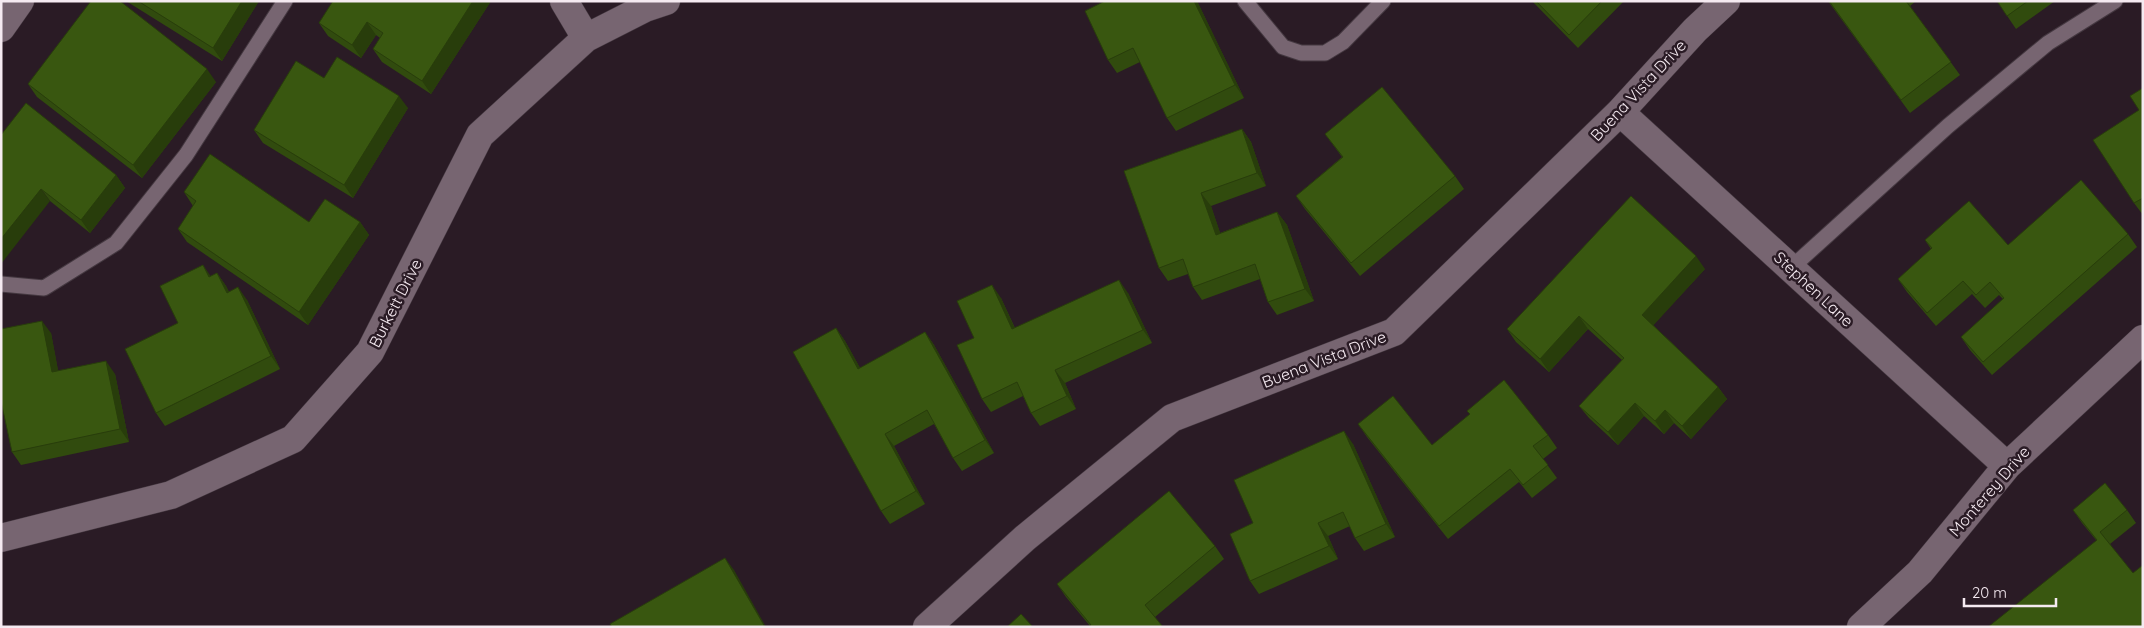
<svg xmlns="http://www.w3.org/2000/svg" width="2144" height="628" viewBox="0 0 2144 628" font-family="Quicksand,sans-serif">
<rect width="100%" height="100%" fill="#2a1b25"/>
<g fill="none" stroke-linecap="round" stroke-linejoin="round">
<g stroke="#443840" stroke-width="17">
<path id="lane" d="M1245,1L1283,47L1301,53H1325L1343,42L1383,1
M1791,268L1948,126L2048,43L2115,1
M1,284L44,288L116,243L186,155L285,1"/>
</g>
<g stroke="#443840" stroke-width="29">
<path id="street" d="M564,1L586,38
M1,28L20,1
M1620,112L2007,466
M1,538L171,495L293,439L370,352L480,135L586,38L645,8L666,1
M927,627L1025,538L1172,418L1394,332L1620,112L1695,30L1726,1
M1861,627L1920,572L2007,466L2143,339"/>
</g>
<use href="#lane" stroke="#776571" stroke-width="15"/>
<use href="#street" stroke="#776571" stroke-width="28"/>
</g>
<path fill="#314b0e" d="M126,1H259L222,61Z
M333,1H491L431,94L382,62L373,49L380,38L376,35L361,58L328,36L319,23Z
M1105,1H1197L1244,98L1176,131L1167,118L1140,62L1117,73L1108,60Z
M1532,1H1624L1578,48Z
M1828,1H1916L1910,6L1960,75L1910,113Z
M1997,1H2055L2016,29Z
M324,78L408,108L353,198L263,143L254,130Z
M216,82L142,178L37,97L28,84Z
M2143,88V215L2134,203L2139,110Z
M1242,129L1251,142L1266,186L1211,206L1220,233L1277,212L1287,225L1314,301L1277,315L1268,302L1260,279L1202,300L1193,287L1188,274L1168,281L1159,268L1124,171Z
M1325,134L1455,176L1464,189L1360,276L1305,209L1296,196L1342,157Z
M1,135L116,175L125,188L90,233L50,201Z
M184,192L309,222H360L369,235L308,325L187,242L178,229L193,206Z
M2128,234L2137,247L1992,375L1970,350L1961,337L2003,299L1999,295L1985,308L1972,294L1936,326L1907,292L1898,279L1931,249L1925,240L2008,245Z
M1705,269L1653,325L1718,387L1727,399L1691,439L1674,423L1664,434L1644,416L1618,445L1589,418L1579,406L1622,360L1588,329L1549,372L1516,342L1507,329Z
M217,273L226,286L229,292L247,300L280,369L165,426L156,413L178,323L211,276Z
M1128,293L1152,343L1065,383L1076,409L1040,426L1031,413L1023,396L991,412L982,399L974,338L1001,298L1015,328Z
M836,328L845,341L860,368L925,332L934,345L994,453L962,471L953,458L934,424L894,446L925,504L890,524L881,511Z
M51,333L58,371L115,374L129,442L21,465L12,452Z
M1358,424L1432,445L1548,435L1557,448L1543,459L1557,478L1532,498L1519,482L1448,539L1367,437Z
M1353,444L1395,537L1364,551L1355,538L1350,526L1328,536L1338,559L1259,594L1250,581L1253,523Z
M2073,510H2127L2136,523L2110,544L2143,627L2096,540L2082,523Z
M1215,546L1224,559L1155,617L1090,626L1066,597L1057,584Z"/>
<path fill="#283d0b" d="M242,1H259L222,61L213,48Z
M473,1H491L431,94L422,81Z
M1194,1H1197L1244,98L1235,85Z
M367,22L376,35L361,58L352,45Z
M207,69L216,82L142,178L133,165Z
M399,96L408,108L353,198L344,185Z
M1242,129L1251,142L1266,186L1257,173Z
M116,175L125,188L90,233L81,220Z
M41,189L50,201L1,264V239Z
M1201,193L1211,206L1225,247L1216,235Z
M1277,212L1287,225L1314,301L1305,289Z
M360,222L369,235L308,325L299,312Z
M1696,256L1705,269L1651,328L1642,315Z
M203,265L212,278L209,277Z
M217,273L226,286L236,306L227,293Z
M1119,280L1128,293L1152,343L1143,330Z
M992,285L1001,298L1021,342L1012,329Z
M238,287L247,300L280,369L271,356Z
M1579,316L1588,329L1549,372L1540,359Z
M42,321L51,333L61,385L52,372Z
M836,328L845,341L868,382L858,369Z
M925,332L934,345L994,453L985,440Z
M106,361L115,374L129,442L120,429Z
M1055,370L1065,383L1076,409L1067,396Z
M1718,387L1727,399L1691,439L1682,426Z
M1635,403L1644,416L1618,445L1608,432Z
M1665,410L1674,423L1664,434L1655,421Z
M1344,431L1353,444L1395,537L1386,524Z
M885,434L894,446L925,504L916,491Z
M1318,523L1328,536L1338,559L1329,546Z
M725,558L734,570L766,627H765Z"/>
<path fill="#395710" stroke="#283d0b" d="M91,1H120L207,69L133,165L28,84Z
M138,1H242L213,48Z
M333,1H473L422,81L373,49L383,33L367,22L352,45L319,23Z
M1105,1H1194L1235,85L1167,118L1133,48L1108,60L1085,11Z
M1536,1H1602L1569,35Z
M1829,1H1906L1951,62L1901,100Z
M1997,1H2028L2007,16Z
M337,57L399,96L344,185L254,130L296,61L324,78Z
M1382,87L1455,176L1351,263L1296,196L1343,157L1325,134Z
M2143,88V198L2134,203L2093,140L2139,110L2130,96Z
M26,103L116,175L81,220L41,189L1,239V135Z
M1242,129L1257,173L1201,193L1216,235L1277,212L1305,289L1268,302L1255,264L1193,287L1183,259L1159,268L1124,171Z
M210,154L309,222L325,199L360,222L299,312L178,229L196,201L184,192Z
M2081,180L2128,234L1983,362L1961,337L2004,298L1990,282L1976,295L1963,281L1927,313L1898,279L1932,248L1925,240L1969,201L2008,245Z
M1631,196L1696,256L1642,315L1718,387L1682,426L1665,410L1655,421L1635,403L1608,432L1579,406L1624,358L1579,316L1540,359L1507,329Z
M203,265L209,277L217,273L227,293L238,287L271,356L156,413L125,349L178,323L160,286Z
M1119,280L1143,330L1055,370L1067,396L1031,413L1017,382L982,399L957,345L974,338L957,301L992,285L1012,329Z
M42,321L52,372L106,361L120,429L12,452L1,401V329Z
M836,328L858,369L925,332L985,440L953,458L927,410L885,434L916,491L881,511L793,352Z
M1504,380L1548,435L1533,446L1548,465L1523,485L1510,469L1439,526L1358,424L1393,396L1432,445L1470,414L1467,411Z
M1344,431L1386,524L1355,538L1343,512L1318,523L1329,546L1250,581L1230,534L1253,523L1234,480Z
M2105,483L2127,510L2100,532L2133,573L2143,565V627H1988L2097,540L2073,510Z
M1169,491L1215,546L1145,605L1163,627H1088L1091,625L1057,584Z
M725,558L765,627H612L610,624Z
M1021,614L1033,627H1007Z"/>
<g text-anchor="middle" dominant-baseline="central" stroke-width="5" stroke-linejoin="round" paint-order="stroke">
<g font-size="16" fill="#f5eaf1" stroke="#2a1b25">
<text transform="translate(1638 90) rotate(-47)">Buena Vista Drive</text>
<text transform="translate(1814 289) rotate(43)">Stephen Lane</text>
<text transform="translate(395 303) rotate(-63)">Burkett Drive</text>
<text transform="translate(1324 359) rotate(-21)">Buena Vista Drive</text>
<text transform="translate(1989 491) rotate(-49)">Monterey Drive</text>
</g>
</g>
<rect width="2144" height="628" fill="none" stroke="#f5eaf1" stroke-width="5"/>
<path d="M1964 598v8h92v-8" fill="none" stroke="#f5eaf1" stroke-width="2.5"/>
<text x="1972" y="598" font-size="15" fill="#f5eaf1" stroke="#2a1b25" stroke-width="4" paint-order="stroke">20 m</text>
</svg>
